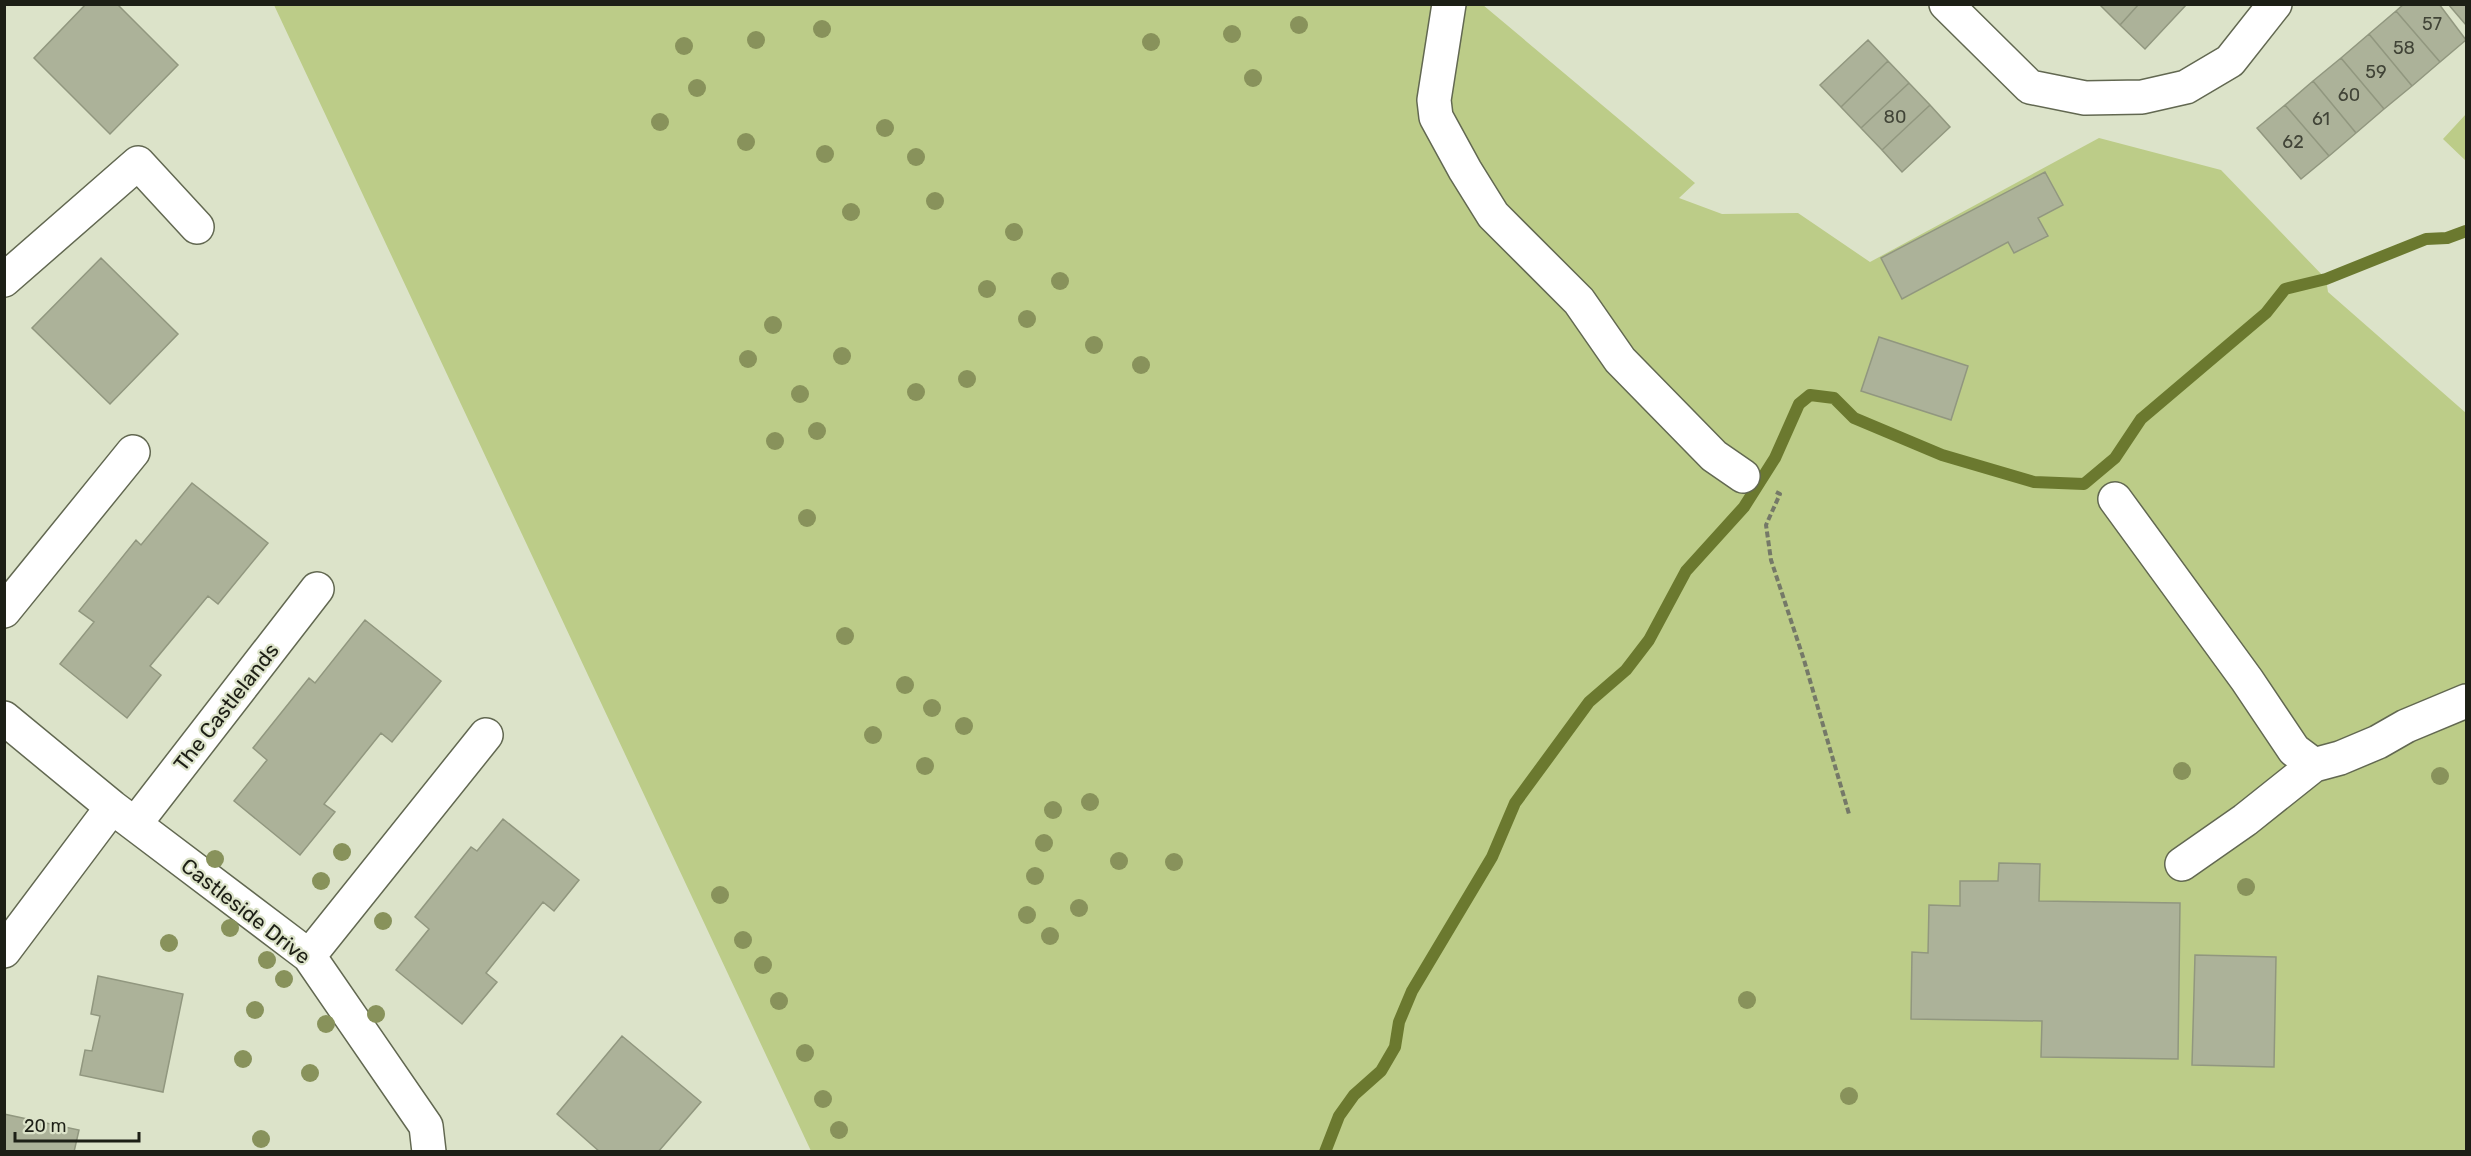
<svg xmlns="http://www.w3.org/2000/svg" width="2471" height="1156" viewBox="0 0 2471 1156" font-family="Rubik,sans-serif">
<rect width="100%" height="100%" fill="#dce3c9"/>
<path fill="#bccc88" d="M274,5H1483L1695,183L1679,198L1722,214L1798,213L1870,262L2099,138L2221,170L2326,279L2328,292L2466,413V1151H811Z
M2466,114V161L2443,139Z"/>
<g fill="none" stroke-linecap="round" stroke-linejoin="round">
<path stroke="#6b792f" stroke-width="12" d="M1325,1152L1339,1116L1354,1095L1381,1071L1395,1047L1399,1022L1412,991L1492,857L1515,803L1589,702L1626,670L1649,640L1686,571L1744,507L1775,458L1799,404L1810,395L1834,398L1854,418L1942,455L2034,482L2084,484L2115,458L2141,419L2266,313L2285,289L2326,279L2426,239L2447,238L2466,231"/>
</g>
<path fill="#acb299" stroke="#91977f" stroke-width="1.5" d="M86,4H117L178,65L110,134L34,58Z
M2099,4H2139L2120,25Z
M2139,4H2187L2145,49L2120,25Z
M2404,4H2439L2466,40L2440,62L2396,11Z
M2448,4H2466V25Z
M2396,11L2440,62L2412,86L2369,34Z
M2369,34L2412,86L2384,109L2341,58Z
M1868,40L1888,61L1841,107L1820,85Z
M2341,58L2384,109L2356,133L2313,81Z
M1888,61L1909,83L1861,128L1841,107Z
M2313,81L2356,133L2329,156L2285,105Z
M1909,83L1930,105L1882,150L1861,128Z
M1930,105L1950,127L1902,172L1882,150Z
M2285,105L2329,156L2301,179L2257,128Z
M2045,172L2063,205L2038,218L2048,236L2014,253L2008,242L1902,299L1881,258Z
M101,258L178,334L110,404L32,328Z
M1879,337L1968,366L1951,420L1861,391Z
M192,483L268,543L218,604L208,596L150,666L161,675L127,718L60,664L94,622L79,611L136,540L141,545Z
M365,620L441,681L392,742L381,733L324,804L335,812L300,855L234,801L267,760L253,748L309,678L315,683Z
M503,819L579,880L554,911L543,902L486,973L497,982L462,1024L396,970L429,929L415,917L471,847L477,851Z
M1999,863L2040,864L2039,901L2180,903L2178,1059L2041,1057L2042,1021L1911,1019L1912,952L1928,953L1929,905L1960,906V881H1998Z
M2195,955L2276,957L2274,1067L2192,1065Z
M98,976L183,994L163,1092L80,1075L85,1050L92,1051L100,1016L91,1014Z
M622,1036L701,1102L658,1152H600L557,1114Z
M4,1114L79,1130L74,1152H4Z"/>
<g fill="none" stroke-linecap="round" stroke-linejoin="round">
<g stroke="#626851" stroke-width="36">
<path id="minor" d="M1449,4L1434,100L1436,117L1465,170L1493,215L1579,301L1620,360L1714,456L1743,476
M1946,4L2030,87L2085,98L2142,97L2186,87L2230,61L2275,4
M4,280L138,163L197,227
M2115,499L2247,680L2294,750L2314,765
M4,611L133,452
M4,718L112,807L309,956L426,1126L429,1152
M135,824L317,589
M2182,864L2245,820L2314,765L2340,758L2378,742L2406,726L2466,701
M4,951L112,807
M309,956L486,735"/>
</g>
<path stroke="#757968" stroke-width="4" stroke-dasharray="6 3" stroke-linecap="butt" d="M1776,492L1780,494L1766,525L1771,560L1804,660L1849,814"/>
<use href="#minor" stroke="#fff" stroke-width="33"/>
</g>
<g fill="#88925b">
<circle cx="1299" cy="25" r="9"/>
<circle cx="822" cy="29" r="9"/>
<circle cx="1232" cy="34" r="9"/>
<circle cx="756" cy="40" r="9"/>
<circle cx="1151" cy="42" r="9"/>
<circle cx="684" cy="46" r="9"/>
<circle cx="1253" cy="78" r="9"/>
<circle cx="697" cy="88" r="9"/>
<circle cx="660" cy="122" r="9"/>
<circle cx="885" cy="128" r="9"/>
<circle cx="746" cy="142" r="9"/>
<circle cx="825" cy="154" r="9"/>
<circle cx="916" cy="157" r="9"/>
<circle cx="935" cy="201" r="9"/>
<circle cx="851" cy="212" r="9"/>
<circle cx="1014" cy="232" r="9"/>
<circle cx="1060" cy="281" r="9"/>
<circle cx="987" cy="289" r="9"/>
<circle cx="1027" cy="319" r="9"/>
<circle cx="773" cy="325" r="9"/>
<circle cx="1094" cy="345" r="9"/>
<circle cx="842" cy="356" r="9"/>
<circle cx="748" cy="359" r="9"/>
<circle cx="1141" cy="365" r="9"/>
<circle cx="967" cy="379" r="9"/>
<circle cx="916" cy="392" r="9"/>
<circle cx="800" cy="394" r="9"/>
<circle cx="817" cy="431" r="9"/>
<circle cx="775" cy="441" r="9"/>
<circle cx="807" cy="518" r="9"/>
<circle cx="845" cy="636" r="9"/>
<circle cx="905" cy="685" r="9"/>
<circle cx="932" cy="708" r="9"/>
<circle cx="964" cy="726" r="9"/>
<circle cx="873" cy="735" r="9"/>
<circle cx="925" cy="766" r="9"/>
<circle cx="2182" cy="771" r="9"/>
<circle cx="2440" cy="776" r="9"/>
<circle cx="1090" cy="802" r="9"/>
<circle cx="1053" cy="810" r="9"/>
<circle cx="1044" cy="843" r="9"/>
<circle cx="342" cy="852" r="9"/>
<circle cx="215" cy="859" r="9"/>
<circle cx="1119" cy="861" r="9"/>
<circle cx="1174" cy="862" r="9"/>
<circle cx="1035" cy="876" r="9"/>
<circle cx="321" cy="881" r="9"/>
<circle cx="2246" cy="887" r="9"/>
<circle cx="720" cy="895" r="9"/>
<circle cx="1079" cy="908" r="9"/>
<circle cx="1027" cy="915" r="9"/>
<circle cx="383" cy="921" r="9"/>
<circle cx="230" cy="928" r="9"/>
<circle cx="1050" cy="936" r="9"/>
<circle cx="743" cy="940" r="9"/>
<circle cx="169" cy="943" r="9"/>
<circle cx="267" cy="960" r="9"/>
<circle cx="763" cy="965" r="9"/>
<circle cx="284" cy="979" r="9"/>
<circle cx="1747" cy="1000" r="9"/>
<circle cx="779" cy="1001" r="9"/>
<circle cx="255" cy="1010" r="9"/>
<circle cx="376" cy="1014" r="9"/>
<circle cx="326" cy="1024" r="9"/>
<circle cx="805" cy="1053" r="9"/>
<circle cx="243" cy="1059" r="9"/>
<circle cx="310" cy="1073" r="9"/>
<circle cx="1849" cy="1096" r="9"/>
<circle cx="823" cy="1099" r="9"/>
<circle cx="839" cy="1130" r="9"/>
<circle cx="261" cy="1139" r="9"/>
</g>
<g text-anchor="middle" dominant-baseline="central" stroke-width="4.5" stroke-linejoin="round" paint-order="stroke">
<g font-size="18" fill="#414437">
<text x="2432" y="24">57</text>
<text x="2404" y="48">58</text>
<text x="2376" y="72">59</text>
<text x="2349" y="95">60</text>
<text x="1895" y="117">80</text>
<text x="2321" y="119">61</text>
<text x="2293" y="142">62</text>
</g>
<g font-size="21" fill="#1d1f16" stroke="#dce3c9">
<text transform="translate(226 707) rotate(-52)">The Castlelands</text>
<text transform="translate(246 911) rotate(38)">Castleside Drive</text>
</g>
</g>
<rect width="2471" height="1156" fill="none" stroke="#1d1f16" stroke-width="12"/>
<path d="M15 1132v9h124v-9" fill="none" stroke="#1d1f16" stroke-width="3"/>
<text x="24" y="1132" font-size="18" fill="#1d1f16" stroke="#dce3c9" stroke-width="4.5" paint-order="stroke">20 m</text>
</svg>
